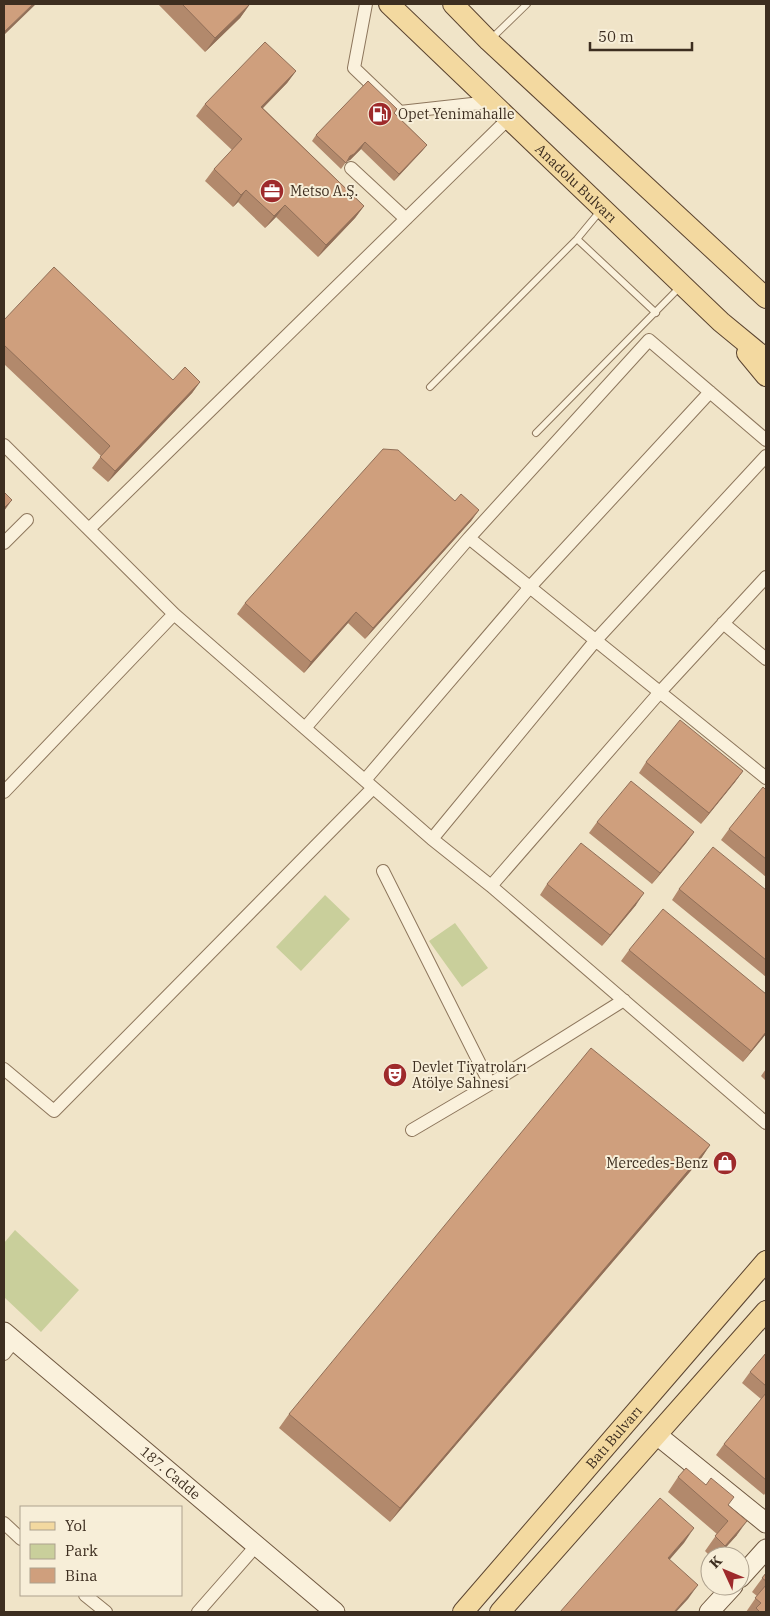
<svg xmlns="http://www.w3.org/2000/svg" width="770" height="1616" viewBox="0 0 770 1616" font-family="'IBM Plex Serif',serif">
<rect width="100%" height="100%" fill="#f0e4c8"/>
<path fill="#c9cf9b" d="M325,895L350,919L301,971L276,947Z
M455,923L488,968L462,987L429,941Z
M15,1230L79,1290L41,1332L4,1297V1243Z"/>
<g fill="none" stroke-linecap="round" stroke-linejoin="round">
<g stroke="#8d765c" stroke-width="8">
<path id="lane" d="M490,40L527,4
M577,239L656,313
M430,387L577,239L601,210
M536,433L680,287"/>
</g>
<g stroke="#8d765c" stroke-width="14">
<path id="street" d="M366,4L354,68L400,112L490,102
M351,168L406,219
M4,445L174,614L432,839L491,886L766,1123
M89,529L508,119
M469,538L766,778
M4,543L27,520
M723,623L766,659
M305,728L469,538L649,340L766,440
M365,780L530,587L710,392
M4,792L174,614
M432,839L596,640L766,456
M383,871L490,1084
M491,886L660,692L766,577
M4,1069L54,1111L373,788
M412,1130L490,1084L624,1000
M4,1354L14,1341
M4,1523L21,1539
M85,1595L106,1612
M198,1612L256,1546"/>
</g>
<g stroke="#6f573f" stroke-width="21">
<g id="secondary">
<path id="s1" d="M4,1332L335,1612"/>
<path d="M657,1435L766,1523"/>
<path d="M740,1578L766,1549"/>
<path d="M709,1612L733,1586"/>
</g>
</g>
<g stroke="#5b4430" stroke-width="22">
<g id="primary">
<path id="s2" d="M389,4L721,322L766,359"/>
<path d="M453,4L489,41L766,298"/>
<path d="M747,353L766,376"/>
<path id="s3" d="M463,1612L766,1261"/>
<path d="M500,1612L766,1311"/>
</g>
</g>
<use href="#lane" stroke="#faf1dc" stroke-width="6"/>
<use href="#street" stroke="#faf1dc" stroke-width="12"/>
<use href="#secondary" stroke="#faf1dc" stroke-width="19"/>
<use href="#primary" stroke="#f3d9a0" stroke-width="20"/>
</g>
<path fill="#b2896c" d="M158,4H250L240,18L205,52Z
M296,71L287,83L263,108L364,206L355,218L318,257L276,217L265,228L238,202L233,207L205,181L214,169L232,150L196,116L205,104Z
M397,109L394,113L427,145L422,151L394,181L361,149L350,160L346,162L341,169L312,141L316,135Z
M4,320L173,380L200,382L192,393L108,482L92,468L101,456L4,364Z
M455,501L479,510L471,521L365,639L348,623L304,673L237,614L245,603Z
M646,762L743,771L735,782L701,824L639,773Z
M766,790V877L721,840L729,829Z
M597,822L694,832L686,843L652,884L589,833Z
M547,884L636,905L602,946L540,895Z
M679,889L766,890V977L672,900Z
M629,950L766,1034L743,1062L621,961Z
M766,1069V1081L761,1076Z
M710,1145L700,1160L390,1522L279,1428L289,1414Z
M766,1353V1492L764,1495L716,1455L724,1444L761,1399L742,1383L750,1372Z
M678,1477L729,1505L737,1535L718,1556H710L705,1551L717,1534L668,1492Z
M766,1573V1612H746L757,1596L752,1592Z"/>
<path fill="#916f58" d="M33,4H36L4,35V32Z
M250,4L240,18L205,52L215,38Z
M296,71L287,83L252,119L261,107Z
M365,142L361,149L350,160L345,162L350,156Z
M427,145L422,151L394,181L399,174Z
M246,190L238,202L233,207L241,195Z
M285,205L276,217L265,228L274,216Z
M364,206L355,218L318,257L326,245Z
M200,382L192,393L108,482L115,471Z
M12,500L4,511V508Z
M479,510L471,521L365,639L373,628Z
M356,612L348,623L304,673L311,662Z
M743,771L735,782L701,824L709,813Z
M694,832L686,843L652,884L660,873Z
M644,893L636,905L602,946L610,935Z
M766,1032V1034L743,1062L751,1051Z
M710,1145L700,1160L390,1522L400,1508Z
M747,1521L737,1535L718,1556L725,1546Z
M694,1528L684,1543L658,1573L668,1558Z
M698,1585L688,1599L676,1612H674Z"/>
<path fill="#cf9f7d" stroke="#916f58" d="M4,4H33L4,32Z
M182,4H250L215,38Z
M265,42L296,71L261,107L364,206L326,245L285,205L274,216L246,190L241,195L214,169L242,139L205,104Z
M368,81L397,109L394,113L427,145L399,174L365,142L354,154L350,156L346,163L316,135Z
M54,267L173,380L185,367L200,382L115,471L100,457L110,446L4,345V320Z
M383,449L398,450L455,501L461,494L479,510L373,628L356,612L311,662L245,603Z
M4,492L12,500L4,508Z
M680,720L743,771L709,813L646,762Z
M631,781L694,832L660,873L597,822Z
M763,787L766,790V859L729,829Z
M581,843L644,893L610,935L547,884Z
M713,847L766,890V960L679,889Z
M663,909L766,994V1032L751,1051L629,950Z
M591,1048L710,1145L400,1508L289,1414Z
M766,1353V1386L750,1372Z
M766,1393V1480L724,1444Z
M686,1468L706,1485L711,1478L734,1497L728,1505L747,1521L725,1546L715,1536L728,1521L678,1477Z
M660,1498L694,1528L668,1558L698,1585L674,1612H560Z
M766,1573V1581L762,1578Z
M766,1585V1612H758L759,1611L756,1608L761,1603L755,1598Z"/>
<defs>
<g id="fuel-disc" transform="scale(1.25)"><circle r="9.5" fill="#9e2a2b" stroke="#f7eed8"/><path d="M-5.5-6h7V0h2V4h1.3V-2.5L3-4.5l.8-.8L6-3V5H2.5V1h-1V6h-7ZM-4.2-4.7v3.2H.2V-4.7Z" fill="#fff"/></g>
<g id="office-disc" transform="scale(1.25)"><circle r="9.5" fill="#9e2a2b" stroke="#f7eed8"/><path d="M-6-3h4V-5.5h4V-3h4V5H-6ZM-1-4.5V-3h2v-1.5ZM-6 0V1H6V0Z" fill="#fff"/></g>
<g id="theatre-disc" transform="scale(1.25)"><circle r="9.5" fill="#9e2a2b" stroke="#f7eed8"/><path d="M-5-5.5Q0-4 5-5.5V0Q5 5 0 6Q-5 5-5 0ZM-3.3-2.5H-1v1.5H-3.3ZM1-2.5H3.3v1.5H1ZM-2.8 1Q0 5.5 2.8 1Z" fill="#fff"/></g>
<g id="shop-disc" transform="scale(1.25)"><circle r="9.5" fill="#9e2a2b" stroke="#f7eed8"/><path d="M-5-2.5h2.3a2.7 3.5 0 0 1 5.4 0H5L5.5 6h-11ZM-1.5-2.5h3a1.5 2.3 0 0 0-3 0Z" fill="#fff"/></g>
</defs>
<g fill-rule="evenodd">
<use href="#fuel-disc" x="380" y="114"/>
<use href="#office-disc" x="272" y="191"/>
<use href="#theatre-disc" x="395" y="1075"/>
<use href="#shop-disc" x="725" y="1163"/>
</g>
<g text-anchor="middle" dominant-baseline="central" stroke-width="4" stroke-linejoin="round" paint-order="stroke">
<g font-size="14" fill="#3d2e20" stroke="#f7eed8" text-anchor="start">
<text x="398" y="114">Opet Yenimahalle</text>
<text x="290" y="191">Metso A.Ş.</text>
<text x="412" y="1067">Devlet Tiyatroları<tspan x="412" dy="16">Atölye Sahnesi</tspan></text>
<text x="708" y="1163" text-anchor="end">Mercedes-Benz</text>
</g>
<g font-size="14" fill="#3d2e20" stroke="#f7eed8">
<text stroke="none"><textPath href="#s2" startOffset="259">Anadolu Bulvarı</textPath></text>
<text stroke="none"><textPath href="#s3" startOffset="231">Batı Bulvarı</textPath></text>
<text stroke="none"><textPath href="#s1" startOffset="218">187. Cadde</textPath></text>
</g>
</g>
<rect width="770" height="1616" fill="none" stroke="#3d2e20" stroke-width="10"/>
<rect x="20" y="1506" width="162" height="90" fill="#f7eed8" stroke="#ada18e"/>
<rect x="30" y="1522" width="25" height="8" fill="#f3d9a0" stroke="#ada18e"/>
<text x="65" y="1531" font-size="15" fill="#3d2e20">Yol</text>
<rect x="30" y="1544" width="25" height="15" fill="#c9cf9b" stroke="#ada18e"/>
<text x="65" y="1556" font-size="15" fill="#3d2e20">Park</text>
<rect x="30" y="1568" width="25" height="15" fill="#cf9f7d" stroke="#ada18e"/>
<text x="65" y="1581" font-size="15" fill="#3d2e20">Bina</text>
<g transform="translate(725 1571) rotate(314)"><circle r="24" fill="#f7eed8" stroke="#ada18e"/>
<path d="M0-4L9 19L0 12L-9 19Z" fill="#9e2a2b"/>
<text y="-8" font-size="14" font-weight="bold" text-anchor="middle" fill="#3d2e20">K</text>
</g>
<path d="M590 42v8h102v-8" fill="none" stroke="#3d2e20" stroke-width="2.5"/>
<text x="598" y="42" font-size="15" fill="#3d2e20" stroke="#f7eed8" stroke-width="4" paint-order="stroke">50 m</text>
</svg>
